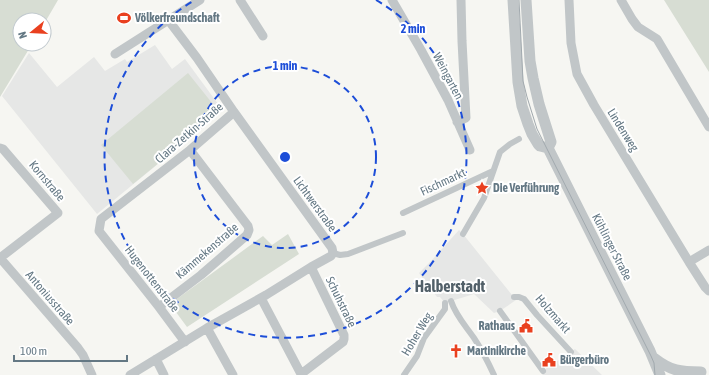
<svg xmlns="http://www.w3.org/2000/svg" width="709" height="375" viewBox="0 0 709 375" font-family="'Asap Condensed',sans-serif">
<rect width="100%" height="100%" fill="#f6f6f2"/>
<path fill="#e6e7e6" d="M155,45L172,69L185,59L221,108L220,113L97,214L2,96L29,53L57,87L94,57L105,71L125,59L127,62Z
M459,230L463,234L516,300L500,311L494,313L474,294L445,303L440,297H437L419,273L432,260Z
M575,349L602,375H543L541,372Z"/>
<path fill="#d7ddd3" d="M0,0H58L44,24V20H20V44H32L0,97Z
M664,0H709V72Z
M188,73L220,113L133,184L101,145Z
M288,234L299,254L187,327L170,304L263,236L272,245Z"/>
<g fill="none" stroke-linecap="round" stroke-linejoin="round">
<path stroke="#c1c6c8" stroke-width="6" d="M403,213L493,171
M463,234L484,198L500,152L510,144L519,139
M333,253L340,255L348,254L403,233
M514,297H519L524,299L537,315L571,352
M451,301C456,316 465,325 474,338C482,350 488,362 494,375
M500,311L543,371
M404,375L417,356L424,338L445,309V303"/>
<path stroke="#c1c6c8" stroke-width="9" d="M240,0L263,36
M392,0L421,50L448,100L470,150
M569,0L571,43L577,74L594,105L689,262L705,287L709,291
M621,0L632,19L638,27L657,39L709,127
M115,54L200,0
M457,122L466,118L462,41L461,0
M0,148L3,149L58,213L0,258
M0,258L78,348L83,355L92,375
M689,262L709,250
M261,298L301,374
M159,307L201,275L247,235L249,230L248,226L190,150
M207,328L233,375
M185,342L159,307L99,231L101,219L190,150L234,112
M156,359L164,375
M130,375L207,328L266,295L311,267L331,256L333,253L332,248L234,112L197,58L169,21
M302,375L301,374L343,342L344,339V335L311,267"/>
<path stroke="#c1c6c8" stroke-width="11" d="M513,0L518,82L522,106L528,124L532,134L538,144L540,146L548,148L650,351L660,375
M526,0L530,61L533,78L539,104L551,142L548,148
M654,358C671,371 680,372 701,372"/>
<path stroke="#a1a9ae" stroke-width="1" d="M519,0L523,81L527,97L537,129L651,356L654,363L655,375"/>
</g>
<g fill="none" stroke="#1d4ed8" stroke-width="2" stroke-dasharray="7 5">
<circle cx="285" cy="157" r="91"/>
<path d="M376 0A181 181 0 1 1 195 0"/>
</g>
<defs>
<g id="stadium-bare" transform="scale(1.08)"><path d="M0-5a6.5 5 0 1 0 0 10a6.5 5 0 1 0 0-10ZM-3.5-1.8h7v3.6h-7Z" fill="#e9401f" stroke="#fff" stroke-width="2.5" paint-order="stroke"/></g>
<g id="sight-bare" transform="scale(1.08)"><path d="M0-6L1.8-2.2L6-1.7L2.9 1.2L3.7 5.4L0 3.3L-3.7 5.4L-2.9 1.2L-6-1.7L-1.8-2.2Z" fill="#e9401f" stroke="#fff" stroke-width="2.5" paint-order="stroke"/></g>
<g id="civic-bare" transform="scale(1.08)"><path d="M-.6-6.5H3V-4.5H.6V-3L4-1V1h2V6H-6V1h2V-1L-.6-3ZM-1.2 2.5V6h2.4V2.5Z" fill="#e9401f" stroke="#fff" stroke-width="2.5" paint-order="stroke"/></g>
<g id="church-bare" transform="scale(1.08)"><path d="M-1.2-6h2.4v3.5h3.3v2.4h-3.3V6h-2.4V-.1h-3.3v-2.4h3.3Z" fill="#e9401f" stroke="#fff" stroke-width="2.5" paint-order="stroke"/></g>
</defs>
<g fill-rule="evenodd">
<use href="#stadium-bare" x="124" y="18"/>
<use href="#sight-bare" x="482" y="188"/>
<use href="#civic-bare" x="526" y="326"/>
<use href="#church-bare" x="456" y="351"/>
<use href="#civic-bare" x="549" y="360"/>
</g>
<g text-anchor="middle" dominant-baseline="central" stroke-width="4" stroke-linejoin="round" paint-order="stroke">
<g font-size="12" font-weight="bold" fill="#647884" stroke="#fff" text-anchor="start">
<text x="135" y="18">Völkerfreundschaft</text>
<text x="493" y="188">Die Verführung</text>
<text x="515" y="326" text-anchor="end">Rathaus</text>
<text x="467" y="351">Martinikirche</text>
<text x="560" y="360">Bürgerbüro</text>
</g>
<g font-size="12" fill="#647884" stroke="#fff">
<text transform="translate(448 76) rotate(62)">Weingarten</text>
<text transform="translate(623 130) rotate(58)">Lindenweg</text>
<text transform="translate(189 133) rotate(-41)">Clara-Zetkin-Straße</text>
<text transform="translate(47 181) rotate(50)">Kornstraße</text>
<text transform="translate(443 182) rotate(-25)">Fischmarkt</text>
<text transform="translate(315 204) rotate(54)">Lichtwerstraße</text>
<text transform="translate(612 247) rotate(63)">Kühlinger Straße</text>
<text transform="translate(207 251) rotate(-41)">Kämmekenstraße</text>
<text transform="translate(152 279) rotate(52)">Hugenottenstraße</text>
<text transform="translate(50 298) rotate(49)">Antoniusstraße</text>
<text transform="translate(341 302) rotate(64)">Schuhstraße</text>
<text transform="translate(553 314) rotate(49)">Holzmarkt</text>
<text transform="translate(417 334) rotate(-59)">Hoher Weg</text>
</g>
<g font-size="16" font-weight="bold" fill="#526069" stroke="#fff">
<text x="450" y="286">Halberstadt</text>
</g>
</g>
<circle cx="285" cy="157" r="6" fill="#1d4ed8" stroke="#fff" stroke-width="2"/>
<g font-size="12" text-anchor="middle" font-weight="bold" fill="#1d4ed8" stroke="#fff" stroke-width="4" stroke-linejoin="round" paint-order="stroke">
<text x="413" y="33">2 min</text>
<text x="285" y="70">1 min</text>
</g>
<g transform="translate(32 32) rotate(252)"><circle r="19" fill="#ffffff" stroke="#c1c9ce"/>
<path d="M0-3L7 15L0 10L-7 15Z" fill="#e9401f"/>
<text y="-6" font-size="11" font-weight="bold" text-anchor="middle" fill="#647884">N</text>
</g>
<path d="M14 355v6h113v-6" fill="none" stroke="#647884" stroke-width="2"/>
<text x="20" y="355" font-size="12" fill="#647884" stroke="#ffffff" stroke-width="3" paint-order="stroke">100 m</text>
</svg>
